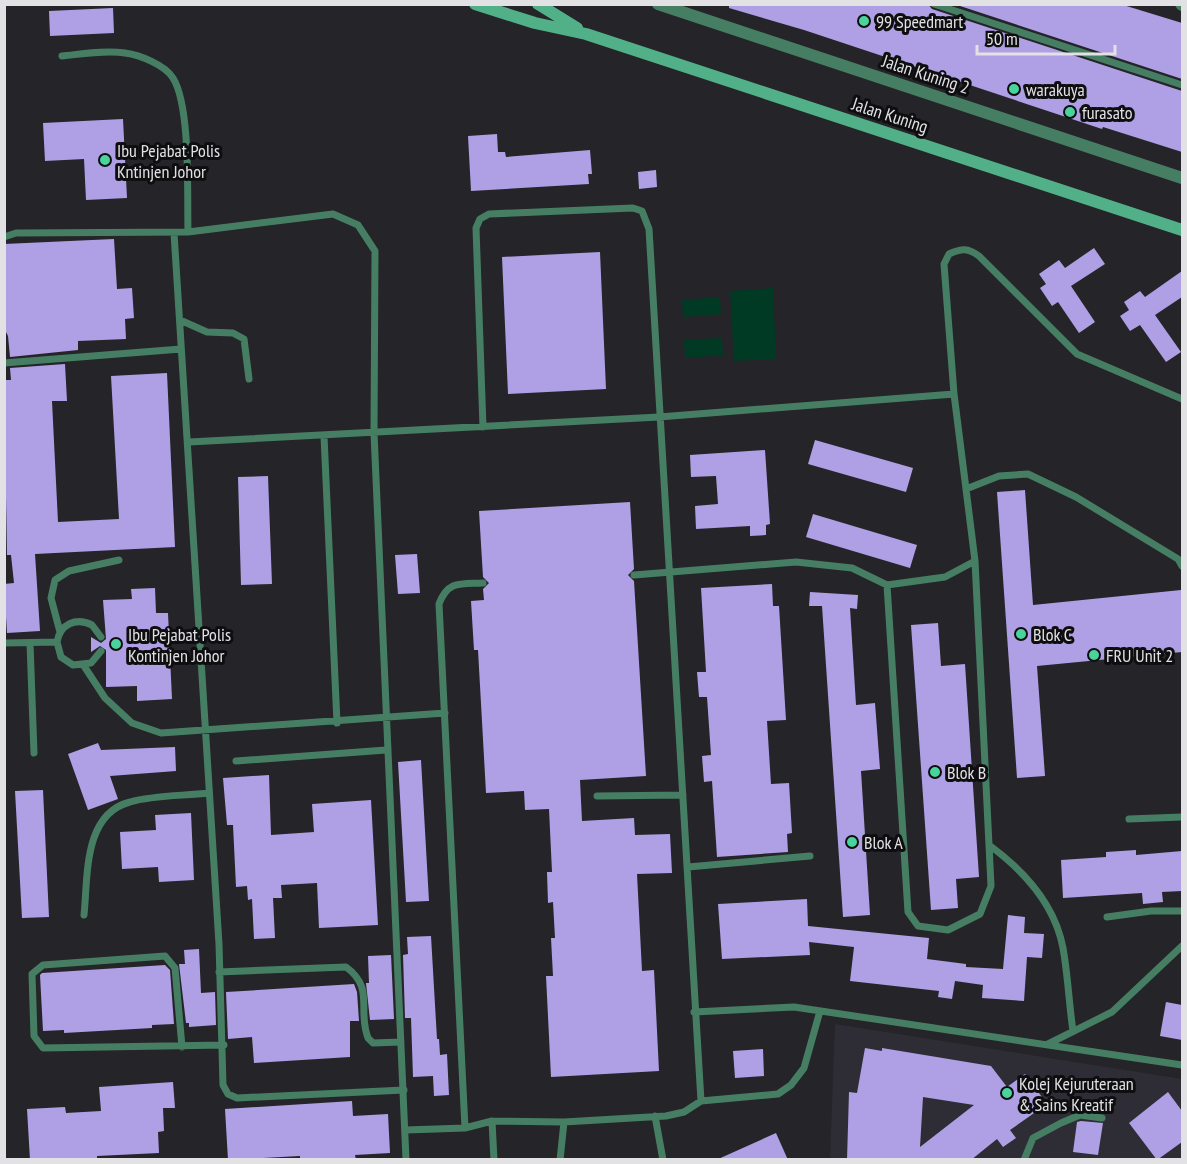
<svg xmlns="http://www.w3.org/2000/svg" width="1187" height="1164" viewBox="0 0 1187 1164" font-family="'PT Sans Narrow',sans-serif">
<rect width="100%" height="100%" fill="#252428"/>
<path fill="#2e2d36" d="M835,1024L1182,1079V1159L830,1160Z"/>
<path fill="#003a25" d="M773,288L776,359L734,361L730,291Z
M720,297L721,314L683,317L682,300Z
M722,338L723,355L685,358L684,340Z"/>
<path fill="#afa0e5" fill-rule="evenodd" d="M729,4H928L932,9L1182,91V152L1103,127L1102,129L804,30L729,8Z
M954,4H1120L1182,23V79Z
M113,8L114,33L50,36L49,11Z
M123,119L127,198L86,200L84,159L45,161L43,123Z
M497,134L498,152H505L506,157L590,150L592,174H588L589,184L471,191L468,136Z
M656,170L657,187L639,189L638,172Z
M114,239L117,289L132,288L134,318L125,319L126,339L78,341V350L10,357L8,336L4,328V244Z
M1094,248L1105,264L1071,286L1095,322L1079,333L1058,302L1052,306L1040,288L1046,284L1039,274L1059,260L1065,268Z
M600,252L606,389L508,394L502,257Z
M1182,271V297L1155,315L1181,352L1166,362L1140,325L1130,331L1120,316L1129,310L1124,302L1140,291L1145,297Z
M65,364L67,401H52L58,522L119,519L111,376L167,373L175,547L35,554L40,631L7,633L4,584L14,583L11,555H7L4,380H11L10,368Z
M815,440L913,468L906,492L808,464Z
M765,450L770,524L766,525V535L750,536V526L696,529L695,506L718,504L716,476L691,477L690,455Z
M268,476L272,584L241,585L238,477Z
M1025,490L1033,605L1181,590L1182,652L1037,666L1045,776L1017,778L997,492Z
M630,502L634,569L628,575L634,581L646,776L580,780L582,821L634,818L635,835L670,834L672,873L637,874L642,971L654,970L659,1071L551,1077L546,976H553L551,938H555L553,902L548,903L547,872H552L549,809L525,810L524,791L486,793L478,650H474L471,601L484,600L483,589L489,583L483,577L479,511Z
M813,514L917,545L910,568L806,537Z
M417,554L420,593L398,594L395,555Z
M772,584L773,606H779L786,720L767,721L771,784L789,783L792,833L787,834L788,852L717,857L712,781L704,782L702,756L711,755L707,697H699L697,672H706L701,588Z
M155,588L156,613H168L172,699L137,701V686L106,687V650L100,646L91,652V637L101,643L106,639L103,600L132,599L131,589Z
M810,592L858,595L857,609L850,608L856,705L875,703L880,769L861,771L870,915L843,917L822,606H809Z
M938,623L941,666L965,664L979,877L956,879L958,908L931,910L911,625Z
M98,743L101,750L175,747L176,771L110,776L118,799L88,810L68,754Z
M421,760L429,901L406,902L398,762Z
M269,775L271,835L314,832L312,804L371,800L378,925L319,928L317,883L281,885L282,898H273L275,938L254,939L252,899L248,900L247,886L236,887L233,825H227L223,778Z
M43,790L49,917L22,918L15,791Z
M191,813L194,880L159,882L158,867L122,869L120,832L156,830L155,815Z
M1136,850V855L1182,851V891L1162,892L1163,902L1143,904L1142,893L1063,898L1061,860L1106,857V852Z
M807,899L808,926L929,938L927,959L966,964V967L1003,969L1008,915L1025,917L1024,933L1044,934L1042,958L1027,957L1024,1001L982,998L983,985L955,981L952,999L938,997L939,991L850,981L854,947L809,942L810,955L722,959L718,904Z
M431,936L437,1039H439L440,1055L447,1054L449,1095L434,1096L433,1076L413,1077L411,1018H405L403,955L408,954L407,937Z
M199,949L201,993L215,992L216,1025L189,1027V1023H186L179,964H185L184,950Z
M391,955L394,1019L370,1020L366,983H369L368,956Z
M165,965L170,970L174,1024L152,1025V1028L64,1033V1030L43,1031L40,975L42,973Z
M354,984L357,992L359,1021H350V1057L254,1063L252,1037L228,1039L226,992Z
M1166,1002L1182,1005V1040L1160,1036Z
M865,1048L882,1051V1048L991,1066L1007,1087L1025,1074L1047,1104L1010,1130L1016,1138L1003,1147L997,1139L971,1160H847L849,1092L857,1093ZM923,1097L974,1105L920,1147Z
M763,1049L764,1076L735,1078L733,1051Z
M173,1082L175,1108H163L164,1131L158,1132L159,1153L97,1156V1160H30L27,1109L65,1107L66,1113L101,1111L99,1087Z
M1168,1092L1182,1111V1142L1157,1160L1129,1123Z
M352,1101L353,1116L388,1114L390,1153L355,1155L356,1160H300V1156L228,1160L225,1109Z
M1081,1121L1103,1123L1098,1155L1073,1152L1077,1122Z
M776,1133L788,1160H716Z"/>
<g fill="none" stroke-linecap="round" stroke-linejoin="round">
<path stroke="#467e64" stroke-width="7" d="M934,4L1182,85
M62,56C82,54 105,50 125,53C140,55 165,65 173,78C191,107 187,196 188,232
M174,233L219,944L223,1085L228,1094L237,1098L404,1090
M4,237L16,233L188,232L333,214L358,225L375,251L374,433L406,1160
M180,320L207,332L233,333L244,339L249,379
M4,363L181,349
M954,394L944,264L949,254C962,248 968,248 979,256L1077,354L1182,399
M483,427L476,228L480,219L489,214L633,208L642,211L649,229L701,1101
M324,436L337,723
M189,442L659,417L954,394L966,489L999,476L1028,474L1076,497L1178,559L1182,566
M966,489L975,561L989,845C1023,870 1055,905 1063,948C1068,976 1069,1004 1073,1031
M634,575L796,562L852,568L887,585L945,577L975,561
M887,585L908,912L918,926L948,930L980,914L991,886L989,845
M60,632L51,598L55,580L69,571L119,560
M4,643L57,642
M30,643L34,753
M101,651L91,663L73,665L61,657L57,642C60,624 76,617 92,625L101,637
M84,666L105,698L132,723L161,733L445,713
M236,761L386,750
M597,796L683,795
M1129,819L1182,817
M688,867L810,856
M84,915C88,877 83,814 130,802C154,795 183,796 209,793
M1107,917L1151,911H1182
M219,972L346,967C375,988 357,1010 368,1038L373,1043L401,1042
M694,1012L794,1007L1182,1065
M1048,1044L1112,1012L1182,946
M182,1047L175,968L165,956L43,965L32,974L34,1036L43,1048L224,1045
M655,1116L663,1160
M492,1121L494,1160
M465,1128L439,604C448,580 461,584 483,583
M406,1130L465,1128L492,1121L564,1122L666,1116L684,1112L701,1101L778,1094L791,1085L804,1068L820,1011
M560,1160L564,1122
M1024,1160L1033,1138L1061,1123L1080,1115L1102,1118"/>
<path stroke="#467e64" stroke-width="12" d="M658,4L1182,178
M1181,4L1182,5"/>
<path stroke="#52b088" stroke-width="12" d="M475,4L535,23L586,34L1182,230
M538,4L577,28"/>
</g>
<g fill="#49d49d" stroke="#0e0e10" stroke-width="2">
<circle cx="864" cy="21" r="6"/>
<circle cx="1014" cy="89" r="6"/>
<circle cx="1070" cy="112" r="6"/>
<circle cx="105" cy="160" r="6"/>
<circle cx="1021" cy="634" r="6"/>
<circle cx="116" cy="644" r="6"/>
<circle cx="1094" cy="655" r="6"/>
<circle cx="935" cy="772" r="6"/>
<circle cx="852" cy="842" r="6"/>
<circle cx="1007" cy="1093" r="6"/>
</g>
<g text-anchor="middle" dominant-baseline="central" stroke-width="6" stroke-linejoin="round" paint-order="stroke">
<g font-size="18" fill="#e2e1e4" stroke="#0e0e10" text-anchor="start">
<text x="876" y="21">99 Speedmart</text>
<text x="1026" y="89">warakuya</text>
<text x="1082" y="112">furasato</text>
<text x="117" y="150">Ibu Pejabat Polis<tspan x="117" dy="21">Kntinjen Johor</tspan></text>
<text x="128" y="634">Ibu Pejabat Polis<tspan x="128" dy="21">Kontinjen Johor</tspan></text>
<text x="1033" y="634">Blok C</text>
<text x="1106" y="655">FRU Unit 2</text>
<text x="947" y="772">Blok B</text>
<text x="864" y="842">Blok A</text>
<text x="1019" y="1083">Kolej Kejuruteraan<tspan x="1019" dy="21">&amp; Sains Kreatif</tspan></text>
</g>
<g font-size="18" fill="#e2e1e4" stroke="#0e0e10">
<text transform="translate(926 74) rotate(18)">Jalan Kuning 2</text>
<text transform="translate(890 115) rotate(18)">Jalan Kuning</text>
</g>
</g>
<rect width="1187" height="1164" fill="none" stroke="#e2e1e4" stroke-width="12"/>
<path d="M977 45v9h138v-9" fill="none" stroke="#e2e1e4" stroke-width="3"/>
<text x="986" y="45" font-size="18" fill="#e2e1e4" stroke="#0e0e10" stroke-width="4.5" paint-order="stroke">50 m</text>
</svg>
